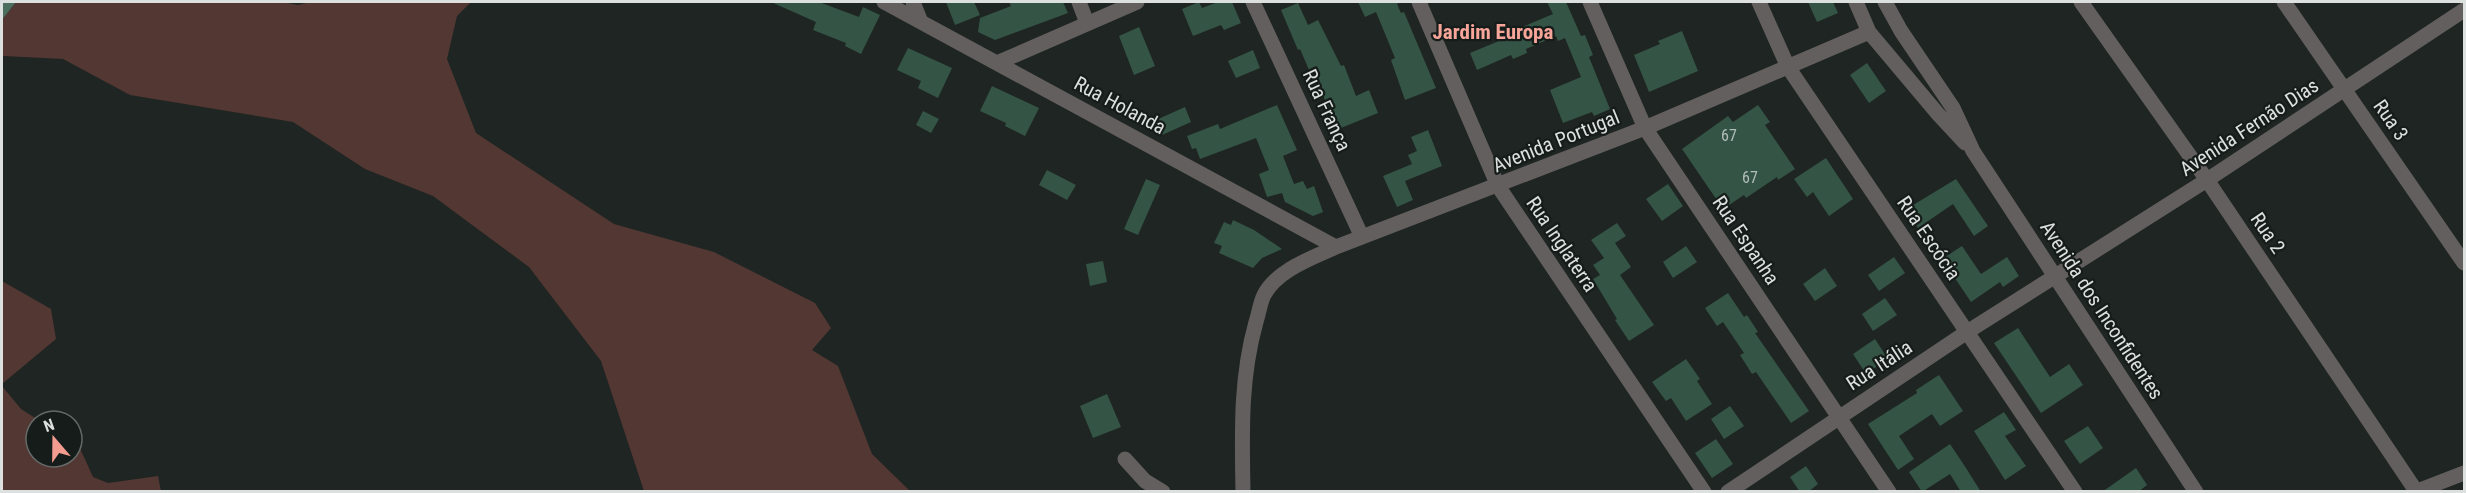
<svg xmlns="http://www.w3.org/2000/svg" width="2466" height="493" viewBox="0 0 2466 493" font-family="'Roboto Condensed',sans-serif">
<rect width="100%" height="100%" fill="#1e2522"/>
<path fill="#523733" d="M16,2H283L298,5L310,2H471L457,16L447,59L476,133L614,224L714,252L815,303L831,328L812,350L838,366L872,454L910,491H644L601,361L529,267L433,196L365,169L293,122L130,95L63,59L4,56L2,55V20Z
M2,281L51,309L56,339L2,384Z
M2,386L21,409L40,421H36V457H72V441L79,446L93,477L108,483L158,476L161,491H2Z"/>
<path fill="#4d6d5f" d="M2,2H16L2,20Z"/>
<path fill="#345446" d="M771,2H819L859,17L863,7L880,15L861,54L845,46L846,43L813,30L816,22Z
M946,2H974L980,15L955,25Z
M1009,2H1063L1068,13L995,40L978,32L980,18L1011,6Z
M1199,2L1202,8L1218,2H1232L1241,23L1224,30L1221,25L1193,36L1182,9Z
M1358,2H1401L1397,4L1401,13L1404,12L1436,88L1405,100L1391,60L1395,58L1376,12L1365,17Z
M1547,2H1566L1581,36L1585,35L1593,55L1589,57L1610,109L1594,116L1592,112L1563,123L1550,90L1581,77L1565,38L1558,41L1556,36L1526,49L1527,53L1513,59L1511,55L1477,70L1470,53L1523,31L1522,27L1553,14Z
M1808,2H1833L1838,13L1817,22Z
M1298,3L1308,25L1318,20L1341,66L1344,65L1356,96L1369,90L1378,113L1336,130L1313,68L1309,70L1300,49L1298,50L1281,10Z
M1139,27L1155,66L1134,75L1119,36Z
M1682,31L1698,71L1649,92L1634,55L1660,44L1658,41Z
M908,48L952,68L938,98L918,88L921,81L897,70Z
M1253,50L1260,68L1236,78L1228,61Z
M1867,63L1886,91L1869,103L1850,75Z
M992,86L1039,108L1025,136L1005,126L1006,123L980,111Z
M1277,105L1297,150L1283,156L1294,184L1303,181L1307,189L1314,186L1323,212L1313,216L1285,202L1282,193L1267,197L1259,174L1269,170L1256,138L1200,159L1196,148L1192,149L1187,136L1218,124L1220,129Z
M1758,105L1770,122L1765,125L1795,169L1778,180L1777,177L1746,198L1744,195L1723,209L1682,149L1728,116L1733,122Z
M1185,107L1191,122L1162,135L1156,120Z
M923,111L939,119L931,133L916,125Z
M1428,130L1442,166L1405,181L1413,200L1397,207L1383,176L1412,164L1408,155L1417,151L1411,137Z
M1826,158L1853,199L1829,216L1813,192L1807,197L1794,179Z
M1047,170L1076,185L1067,200L1039,185Z
M1146,179L1160,185L1138,235L1124,229Z
M1956,179L1988,226L1974,236L1953,204L1918,228L1905,210Z
M1668,184L1683,206L1662,221L1646,199Z
M1233,220L1254,230L1282,249L1262,258L1253,268L1219,253L1222,246L1214,243L1224,222L1231,225Z
M1617,223L1626,236L1615,243L1631,267L1620,275L1654,325L1629,341L1615,320L1617,319L1593,279L1600,275L1593,265L1604,258L1591,240Z
M1686,246L1697,262L1673,278L1663,262Z
M1962,246L1981,274L2007,257L2019,276L2003,287L2000,282L1971,302L1942,259Z
M1894,257L1905,273L1879,291L1868,275Z
M1103,261L1107,282L1090,286L1086,264Z
M1825,268L1837,286L1815,301L1803,284Z
M1728,293L1744,317L1747,315L1758,332L1755,333L1809,411L1791,423L1756,372L1752,374L1740,355L1744,353L1723,322L1717,326L1705,308Z
M1885,298L1897,315L1873,331L1862,314Z
M2018,328L2050,377L2069,364L2083,385L2041,413L1994,343Z
M1875,339L1888,359L1866,374L1853,354Z
M1686,359L1700,379L1697,381L1712,404L1686,421L1671,398L1666,401L1652,382Z
M1939,375L1963,411L1940,426L1932,414L1899,436L1914,459L1898,470L1868,424L1917,393L1916,390Z
M1107,394L1121,427L1093,438L1080,406Z
M1730,406L1744,426L1724,439L1711,419Z
M2004,412L2016,430L2005,436L2026,466L2005,480L1974,431Z
M2088,426L2103,448L2080,464L2064,441Z
M1716,439L1733,464L1712,478L1695,453Z
M1950,444L1966,468L1981,492H1961L1950,474L1922,492L1909,472Z
M1806,466L1818,484L1808,492H1800L1790,477Z
M2136,468L2147,485L2138,492H2102Z"/>
<g fill="none" stroke-linecap="round" stroke-linejoin="round">
<path stroke="#635f5f" stroke-width="15" d="M884,2L1336,247
M913,2L921,22
M1079,2L1087,23
M1253,2L1362,237
M1419,2L1498,186L1704,492
M1590,2L1645,128L1889,492
M1759,2L1788,67L2075,492
M1856,2L1869,32L1938,114L1965,143
M1885,2L1901,31L1953,108L1973,151L2196,492
M2081,2L2207,180L2416,491
M2284,2L2464,263
M997,63L1137,2
M1125,459L1145,481L1163,492
M1243,492C1242,433 1240,379 1256,322C1259,313 1260,303 1264,295C1277,270 1312,258 1336,247L1645,128L1869,32
M1728,492L1967,332L2207,180L2464,10
M2415,492L2464,473"/>
</g>
<g text-anchor="middle" dominant-baseline="central" stroke-width="4.5" stroke-linejoin="round" paint-order="stroke">
<g font-size="16" fill="#b2bdb8">
<text x="1729" y="135">67</text>
<text x="1750" y="177">67</text>
</g>
<g font-size="20" fill="#dce0de" stroke="#151c19">
<text transform="translate(1120 105) rotate(28)">Rua Holanda</text>
<text transform="translate(1327 110) rotate(65)">Rua França</text>
<text transform="translate(2391 120) rotate(55)">Rua 3</text>
<text transform="translate(2249 127) rotate(-33)">Avenida Fernão Dias</text>
<text transform="translate(1556 141) rotate(-22)">Avenida Portugal</text>
<text transform="translate(2268 233) rotate(56)">Rua 2</text>
<text transform="translate(1929 238) rotate(56)">Rua Escócia</text>
<text transform="translate(1746 240) rotate(56)">Rua Espanha</text>
<text transform="translate(1562 244) rotate(56)">Rua Inglaterra</text>
<text transform="translate(2102 310) rotate(57)">Avenida dos Inconfidentes</text>
<text transform="translate(1879 365) rotate(-33)">Rua Itália</text>
</g>
<g font-size="21" font-weight="bold" fill="#f8a59a" stroke="#151c19">
<text x="1493" y="32">Jardim Europa</text>
</g>
</g>
<rect width="2466" height="493" fill="none" stroke="#dce0de" stroke-width="6"/>
<g transform="translate(54 439) rotate(340)"><circle r="28" fill="#151c19" stroke="#656a68" stroke-width="1.5"/>
<path d="M0-4.5L10 22L0 15L-10 22Z" fill="#f59c91"/>
<text y="-9" font-size="16" font-weight="bold" text-anchor="middle" fill="#dce0de">N</text>
</g>
</svg>
